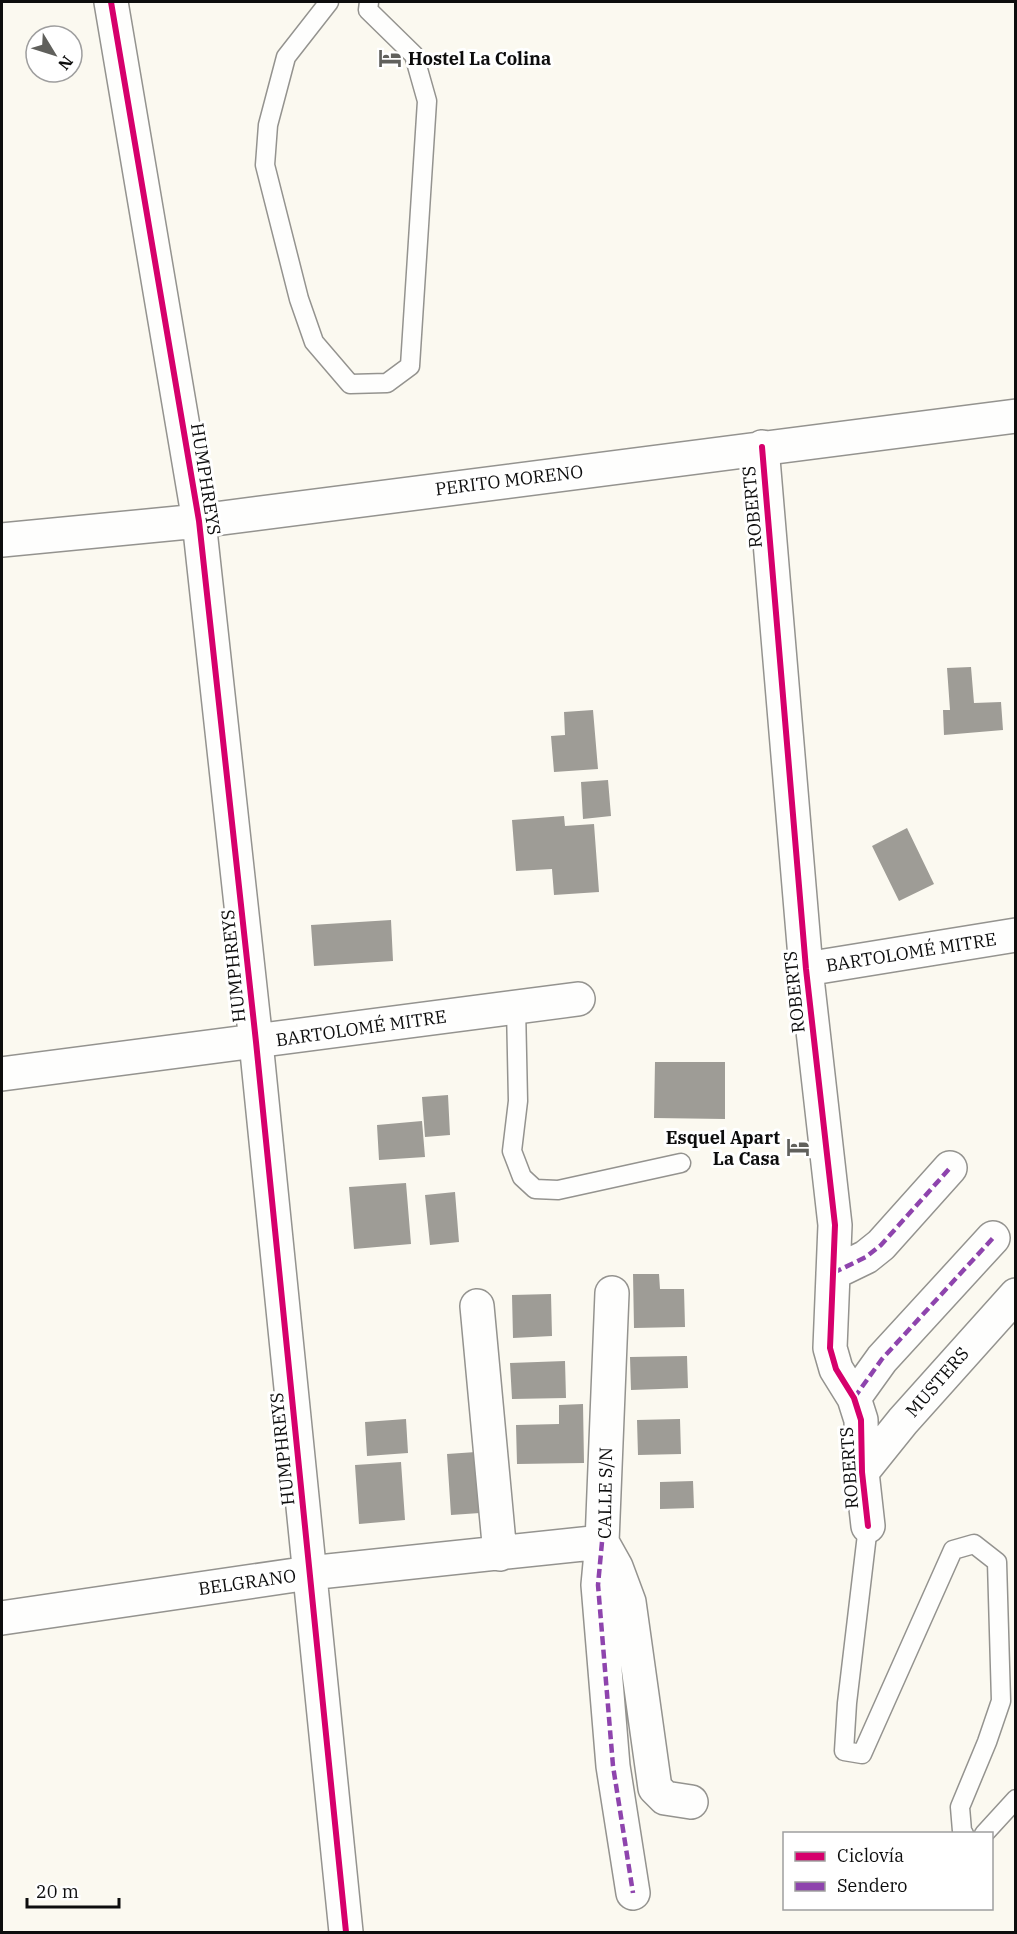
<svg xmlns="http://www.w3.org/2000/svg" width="1017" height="1934" viewBox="0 0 1017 1934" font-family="'IBM Plex Serif',serif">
<rect width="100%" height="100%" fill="#fbf9f0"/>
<path fill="#9e9c96" d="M971,667L974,703L1001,702L1003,730L944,735L943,710H950L947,668Z
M593,710L598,769L554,772L551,736L565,735L564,712Z
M608,780L611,816L583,819L581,782Z
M564,816L565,826L594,824L599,892L554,895L552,869L516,871L512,820Z
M907,828L934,884L899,901L872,846Z
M391,920L393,961L314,966L311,925Z
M655,1062H725V1119L654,1118Z
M448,1095L450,1135L425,1137L422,1097Z
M422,1121L425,1157L379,1160L377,1125Z
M406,1183L411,1244L354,1249L349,1187Z
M455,1192L459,1242L430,1245L425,1195Z
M633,1274H659L660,1289H684L685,1327L634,1328Z
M551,1294L552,1336L513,1338L512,1295Z
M687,1356L688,1388L631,1390L630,1357Z
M565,1361L566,1398L512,1399L510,1363Z
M583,1404L584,1463L517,1464L516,1425L559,1424V1405Z
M406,1419L408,1453L367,1456L365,1422Z
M680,1419L681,1454L638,1455L637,1420Z
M476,1452L480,1513L451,1515L447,1454Z
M401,1462L405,1520L359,1524L355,1465Z
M693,1481L694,1508L660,1509V1482Z"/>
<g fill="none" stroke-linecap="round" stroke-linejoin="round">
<g stroke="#94938f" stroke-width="21">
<path id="lane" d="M329,2L286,57L268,125L265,165L299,299L314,342L350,384L387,383L410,366L427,101L414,55L368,10L369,2
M516,1007L518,1101L512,1151L522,1177L535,1189L558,1190L681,1163
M868,1526L847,1703L844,1751L862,1754L953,1550L974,1544L997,1562L1001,1701L987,1742L960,1807L962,1831L964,1834
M984,1834L1016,1799"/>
</g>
<g stroke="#94938f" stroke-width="36">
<path id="street" d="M111,2L199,521L256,1042L346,1932
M762,447L806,969L835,1225L830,1348L836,1369L854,1398L861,1420L862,1472L868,1526
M2,540L199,521L1016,416
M806,969L1016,935
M2,1074L578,999
M833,1273L866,1257L881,1245L950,1168
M612,1293L602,1542L616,1567L629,1602L655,1788L665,1798L691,1802
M477,1306L500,1554
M854,1398L882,1359L993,1238
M862,1472L903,1421L1016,1295
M2,1618L309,1573L602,1542L598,1585L613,1766L633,1893"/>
</g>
<use href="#lane" stroke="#fefefd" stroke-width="18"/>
<use href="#street" stroke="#fefefd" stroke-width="33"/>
<path stroke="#8e44ad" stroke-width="4.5" stroke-dasharray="9 4.5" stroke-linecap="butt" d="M833,1273L866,1257L881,1245L950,1168
M854,1398L882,1359L993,1238
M602,1542L598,1585L613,1766L633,1893"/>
<g stroke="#fff" stroke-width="10">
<path id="cycleway" d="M111,2L199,521L256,1042L346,1932
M762,447L806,969L835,1225L830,1348L836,1369L854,1398L861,1420L862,1472L868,1526"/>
</g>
<use href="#cycleway" stroke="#d6006c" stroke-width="6"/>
</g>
<defs>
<g id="hotel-bare" transform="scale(1.8)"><path d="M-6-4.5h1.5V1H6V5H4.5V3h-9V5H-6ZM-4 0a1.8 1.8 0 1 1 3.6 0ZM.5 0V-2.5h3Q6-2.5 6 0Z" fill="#60605c" stroke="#fff" stroke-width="2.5" paint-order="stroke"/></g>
</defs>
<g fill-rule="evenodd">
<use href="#hotel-bare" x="390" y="58"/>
<use href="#hotel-bare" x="798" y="1147"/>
</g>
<g text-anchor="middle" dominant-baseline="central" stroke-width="6" stroke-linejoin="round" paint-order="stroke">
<g font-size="18" font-weight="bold" fill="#0d0d0d" stroke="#fff" text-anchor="start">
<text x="408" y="58">Hostel La Colina</text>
<text x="780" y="1137" text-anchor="end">Esquel Apart<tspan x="780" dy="21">La Casa</tspan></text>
</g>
<g font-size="18" fill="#0d0d0d" stroke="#fff">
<text transform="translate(206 479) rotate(81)">HUMPHREYS</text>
<text transform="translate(509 480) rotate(-7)">PERITO MORENO</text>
<text transform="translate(752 507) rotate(-95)">ROBERTS</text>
<text transform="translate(911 952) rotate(-9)">BARTOLOMÉ MITRE</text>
<text transform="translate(233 966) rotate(-96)">HUMPHREYS</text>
<text transform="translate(794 992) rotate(-96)">ROBERTS</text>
<text transform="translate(361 1028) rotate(-8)">BARTOLOMÉ MITRE</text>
<text transform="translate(937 1382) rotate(-49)">MUSTERS</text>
<text transform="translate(282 1449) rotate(-96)">HUMPHREYS</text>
<text transform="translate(849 1468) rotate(-94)">ROBERTS</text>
<text transform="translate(605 1493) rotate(-89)">CALLE S/N</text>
<text transform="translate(247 1582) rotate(-8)">BELGRANO</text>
</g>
</g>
<rect width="1017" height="1934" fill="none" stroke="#0d0d0d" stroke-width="6"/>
<rect x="783" y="1832" width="210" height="78" fill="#ffffff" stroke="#9e9e9e" stroke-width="1.5"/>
<rect x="795" y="1852" width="30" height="9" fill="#d6006c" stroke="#9e9e9e" stroke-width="1.5"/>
<text x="837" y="1862" font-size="18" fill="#0d0d0d">Ciclovía</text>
<rect x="795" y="1882" width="30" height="9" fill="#8e44ad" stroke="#9e9e9e" stroke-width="1.5"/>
<text x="837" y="1892" font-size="18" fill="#0d0d0d">Sendero</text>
<g transform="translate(54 54) rotate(128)"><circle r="28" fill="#ffffff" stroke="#9e9e9e" stroke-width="1.5"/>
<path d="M0-4.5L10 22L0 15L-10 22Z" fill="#60605c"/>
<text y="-9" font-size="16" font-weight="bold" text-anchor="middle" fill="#0d0d0d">N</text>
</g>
<path d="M27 1898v9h92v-9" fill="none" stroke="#0d0d0d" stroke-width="3"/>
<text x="36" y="1898" font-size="18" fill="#0d0d0d" stroke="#ffffff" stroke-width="4.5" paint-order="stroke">20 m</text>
</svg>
